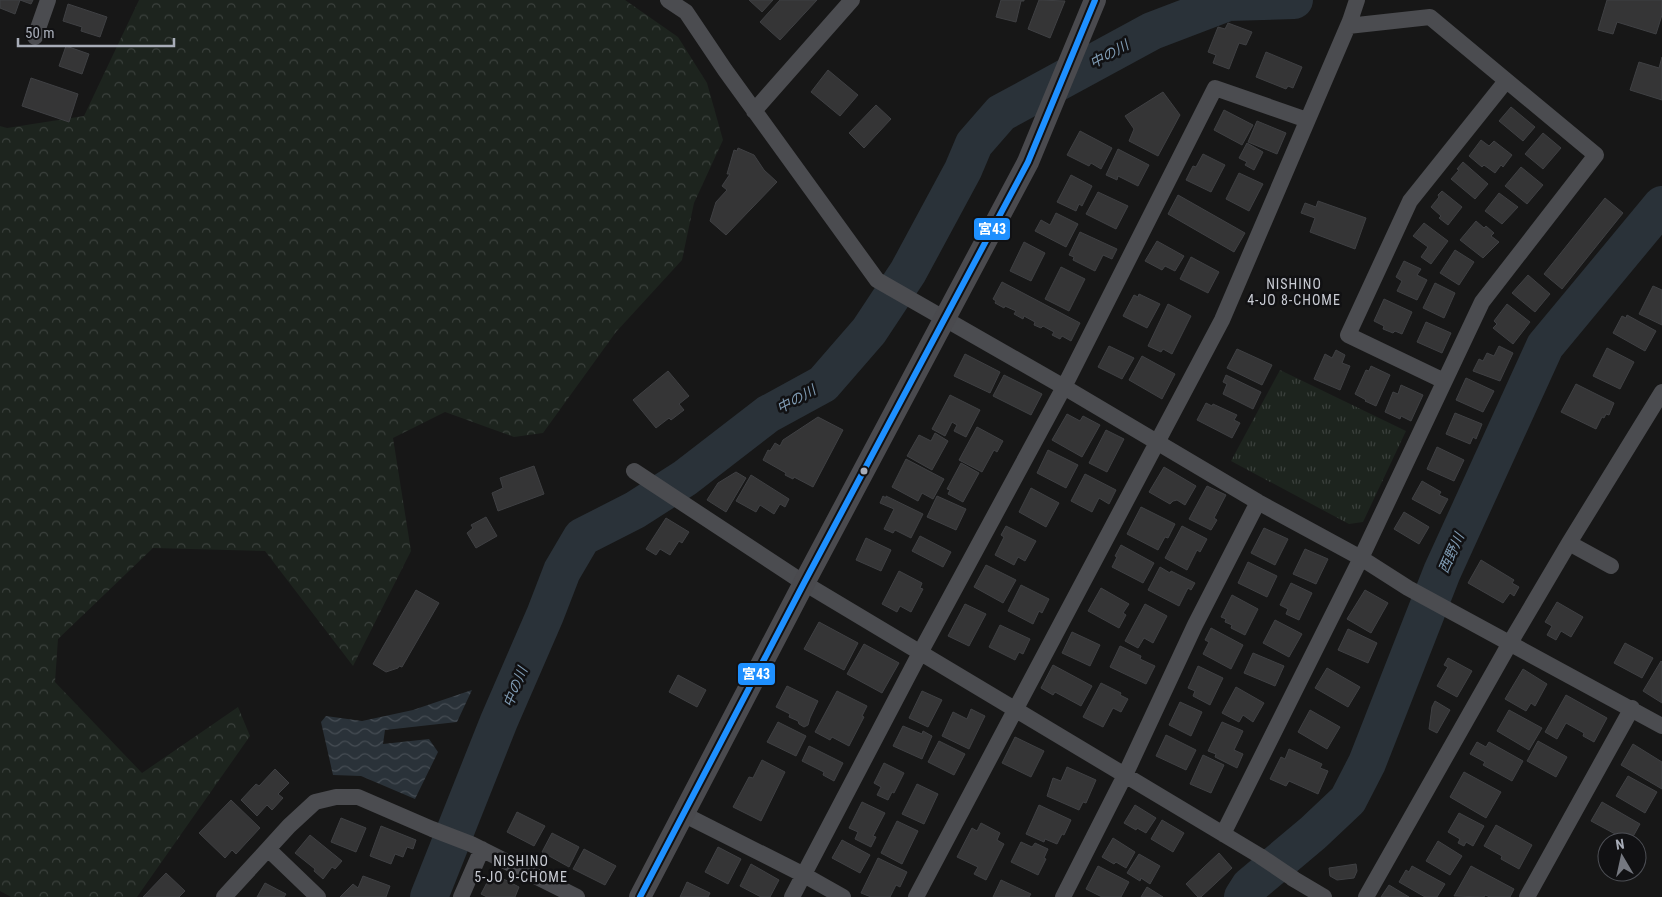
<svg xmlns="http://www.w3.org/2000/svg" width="1662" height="897" viewBox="0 0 1662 897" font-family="'Roboto Condensed','Noto Sans JP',sans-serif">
<defs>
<pattern id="grass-tufts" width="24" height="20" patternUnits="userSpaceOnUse" patternTransform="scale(1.25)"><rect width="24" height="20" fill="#1d241e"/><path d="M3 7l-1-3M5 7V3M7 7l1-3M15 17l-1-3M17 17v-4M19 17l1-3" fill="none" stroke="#3b413d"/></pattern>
<pattern id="forest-crowns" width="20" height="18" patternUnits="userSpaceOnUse" patternTransform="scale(1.25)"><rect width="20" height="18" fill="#1d241e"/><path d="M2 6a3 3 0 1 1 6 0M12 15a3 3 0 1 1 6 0" fill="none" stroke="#3b413d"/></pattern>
<pattern id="water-waves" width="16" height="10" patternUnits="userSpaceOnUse" patternTransform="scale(1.25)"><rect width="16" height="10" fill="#2a3239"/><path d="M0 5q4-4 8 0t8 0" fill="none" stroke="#464d54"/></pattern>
</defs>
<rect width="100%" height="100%" fill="#171717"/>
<path fill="url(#grass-tufts)" d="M1280,370L1406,431L1363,522L1349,524L1231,461Z"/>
<path fill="url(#forest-crowns)" d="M139,0H625L678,37L707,83L723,140L694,203L682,260L616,332L543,433L514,437L445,412L393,438L411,551L353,666L265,551L153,548L58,639L55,682L142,773L238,707L250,736L137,897H11L0,891V126L7,128L84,116Z"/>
<path fill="url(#water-waves)" d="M472,690L457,722L385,730L383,744L429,739L438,752L415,799L361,776L333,775L321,722L326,716L362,721L413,710Z"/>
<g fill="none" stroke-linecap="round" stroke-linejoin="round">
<path stroke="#2a3239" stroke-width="38" d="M429,897L499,721L545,615L562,571L582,537L635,510L685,478L768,414L823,384L869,331L908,272L963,170L974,144L1001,113L1152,31L1228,2L1294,0
M1243,897L1250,886L1313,833L1348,800L1367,763L1442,572L1545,346L1662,205"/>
</g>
<path fill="#353536" stroke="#3f4043" d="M0,0H33L31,4L20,0L15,14L0,8Z
M749,0H773L762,12Z
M780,0H817L780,40L760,22Z
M1001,0H1024V1H1021L1016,22L996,17Z
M1039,0L1065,1L1050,38L1028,29Z
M1607,0H1662V15L1656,34L1617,22L1613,34L1598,30Z
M68,4L107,17L100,37L81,31L82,27L63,21Z
M1228,23L1252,32L1246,45L1239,43L1229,69L1213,63L1216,55L1208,52L1218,27L1225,29Z
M66,46L89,54L82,74L59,66Z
M1266,52L1302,67L1293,88L1288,86L1286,89L1256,77Z
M1662,57V100L1630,90L1639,62L1659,68Z
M828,70L858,95L840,116L811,92Z
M31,78L78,94L69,122L22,106Z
M1163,92L1180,115L1158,156L1129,141L1134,129L1125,116Z
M876,105L891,119L864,148L849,133Z
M1511,107L1535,127L1523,141L1499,121Z
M1224,110L1253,125L1242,145L1214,130Z
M1257,121L1286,133L1277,154L1248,142Z
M1080,131L1112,148L1101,169L1091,163L1089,166L1067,155Z
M1543,133L1561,148L1543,169L1525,154Z
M1481,140L1489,146L1494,141L1512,155L1503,167L1501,165L1495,173L1484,165L1482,167L1469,156Z
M1247,143L1263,152L1254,170L1245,165L1247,162L1239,158Z
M738,148L754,155L764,170L777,182L726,235L710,221L716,202L727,190L722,186L730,174H727L734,150L737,151Z
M1118,149L1149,165L1138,186L1118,176L1117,180L1106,175Z
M1203,154L1225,165L1211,192L1186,180L1193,166L1196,167Z
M1463,162L1488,184L1475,199L1451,179L1459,170L1457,169Z
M1521,167L1543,185L1527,204L1505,186Z
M1239,173L1263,184L1249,211L1226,199Z
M1071,175L1092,186L1082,206L1079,204L1076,211L1057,202Z
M1442,191L1462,207L1448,225L1439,218L1441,216L1431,207L1439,197L1438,195Z
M1098,192L1128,206L1116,229L1086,214Z
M1499,193L1518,207L1502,224L1485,211Z
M1178,195L1245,233L1234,252L1168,214Z
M1605,198L1623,213L1562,289L1544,274Z
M1318,201L1366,218L1355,249L1310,232L1315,218L1301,213L1305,203L1316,207Z
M1056,213L1078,224L1066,247L1035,231L1041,220L1050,225Z
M1476,221L1484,228L1486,226L1494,233L1491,236L1499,242L1483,258L1460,240Z
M1424,223L1448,241L1431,264L1421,257L1428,247L1413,236Z
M1080,232L1117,249L1112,259L1103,255L1095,271L1073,260L1074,257L1069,255Z
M1157,241L1184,256L1175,271L1165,266L1162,270L1145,261Z
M1024,242L1045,253L1031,281L1010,271Z
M1455,250L1474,262L1459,285L1440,273Z
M1191,257L1219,272L1208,293L1180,279Z
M1404,261L1421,269L1417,275L1427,280L1417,300L1397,291L1402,281L1396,277Z
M1061,267L1085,279L1069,311L1045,299Z
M1528,275L1550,294L1535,312L1512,293Z
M1002,282L1080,323L1071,341L1062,336L1060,339L1052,335L1054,332L1043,326L1041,328L1034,325L1035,322L1024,316L1023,319L1014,314L1016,311L1005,306L1004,308L995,303L996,301L993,299Z
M1435,283L1455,293L1444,318L1423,308Z
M1653,286L1662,290V325L1639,314Z
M1139,294L1160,304L1147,328L1123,316L1134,295L1138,297Z
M1384,299L1412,312L1402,334L1395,331L1393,333L1383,329L1384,326L1374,321Z
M1168,304L1191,316L1172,354L1163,349L1161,352L1148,346Z
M1507,304L1530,322L1513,344L1493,328L1497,324L1494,321Z
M1627,315L1656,331L1645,351L1613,333L1622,316L1626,318Z
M1426,322L1451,333L1442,353L1417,342Z
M1109,346L1134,358L1122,379L1098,367Z
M1499,346L1513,353L1500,381L1473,371L1479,359L1483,361L1487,353L1494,356Z
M1607,348L1634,362L1620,389L1593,376Z
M1237,349L1272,365L1262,385L1227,368Z
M1336,350L1345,355L1342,363L1350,366L1340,390L1314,379L1325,354L1332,358Z
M965,354L1000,372L990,393L954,376Z
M1142,356L1175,374L1162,399L1129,380Z
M1371,366L1390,375L1376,406L1365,401L1366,400L1355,394L1366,370L1369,371Z
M668,371L689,396L679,404L684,410L671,420L669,418L656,428L633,400Z
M1004,375L1042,394L1031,415L993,396Z
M1226,375L1261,392L1253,409L1223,394L1227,384L1223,382Z
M1466,378L1494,391L1483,412L1456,400Z
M1576,384L1614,403L1609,415L1606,414L1604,418L1602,417L1596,429L1561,412Z
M1401,385L1423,395L1411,421L1401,416L1400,419L1385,412L1393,392L1398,394Z
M950,395L980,410L966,437L954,431L957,425L952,422L945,436L932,429Z
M1206,403L1212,406L1213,404L1237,415L1234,420L1240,423L1232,438L1197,420Z
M1455,413L1482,424L1476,439L1473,437L1470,444L1446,434Z
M1067,414L1080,421L1083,416L1100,425L1082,457L1052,440Z
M818,417L843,430L813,487L794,477L793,479L785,475L786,473L763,460L768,450L770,451L775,443L780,446L783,440Z
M977,427L1003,441L997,452L994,450L982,472L959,460Z
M1106,430L1124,439L1107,472L1089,463Z
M935,433L948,441L932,470L907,456L919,435L931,441Z
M1437,447L1464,460L1454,481L1427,469Z
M1048,450L1078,465L1066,488L1037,473Z
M906,459L944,479L933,499L922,493L918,501L892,487Z
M961,463L979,473L963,502L948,494L950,490L947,489Z
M534,466L544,494L498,511L492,493L503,488L500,478Z
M1164,467L1196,486L1185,505L1177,500L1173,501L1170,504L1149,492Z
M736,472L746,478L726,512L707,500L718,483Z
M1085,474L1116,490L1109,504L1099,498L1092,512L1071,501Z
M751,475L789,499L785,507L780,504L774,514L760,505L756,512L736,501Z
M1422,481L1441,492L1439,495L1448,499L1440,514L1412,499Z
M1207,486L1226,495L1214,518L1217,520L1211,530L1189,519Z
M1031,488L1059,503L1046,527L1019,512Z
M883,496L886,498V496L923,514L911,538L895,530L893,533L884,529L894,509L880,503Z
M937,496L966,509L956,530L927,517Z
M1141,507L1175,524L1168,538L1165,537L1158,550L1127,534Z
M1404,512L1429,527L1419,544L1394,529Z
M486,517L497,536L476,548L467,533L473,528L471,525Z
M666,518L689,532L682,543L679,541L670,555L660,549L656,555L646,549Z
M1006,526L1036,541L1025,561L1018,557L1014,565L995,555L1004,537L1001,535Z
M1182,526L1207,539L1200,552L1197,550L1187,570L1165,558Z
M1264,528L1288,539L1275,565L1251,553Z
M920,536L951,552L943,567L912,551Z
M866,538L891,550L881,571L856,560Z
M1121,545L1154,563L1143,583L1112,567L1117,557L1115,556Z
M1305,549L1328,559L1316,584L1293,574Z
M1481,560L1514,580L1512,583L1519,587L1514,596L1510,593L1503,603L1468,583Z
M1248,562L1277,576L1267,597L1238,583Z
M986,565L1016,580L1003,603L974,587Z
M1160,567L1170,573L1171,571L1195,583L1191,590L1188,588L1179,606L1148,590Z
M899,571L922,583L920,588L923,589L911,612L900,606L897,612L882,604Z
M1291,583L1312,593L1299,620L1286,614L1288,609L1280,605Z
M1021,585L1049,599L1042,613L1039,611L1033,624L1008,611Z
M1101,588L1129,604L1123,613L1126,615L1119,628L1088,611Z
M416,590L439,603L402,667L399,666L398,668L386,672L373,664Z
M1365,590L1388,603L1371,633L1347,619Z
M1232,595L1258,609L1245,635L1231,628L1232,625L1225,622L1226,619L1221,617Z
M1557,602L1583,617L1571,637L1561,631L1556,640L1547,635L1552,626L1545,622Z
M965,604L986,614L969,646L948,636Z
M1145,604L1167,616L1153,643L1144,638L1138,648L1125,641Z
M1275,620L1302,634L1289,657L1263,643Z
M819,622L858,643L844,670L804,649Z
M1000,625L1030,639L1023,654L1019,652L1015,660L989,647Z
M1211,628L1243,645L1231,669L1203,654L1209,642L1205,640Z
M1348,629L1377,643L1368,663L1338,650Z
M1072,632L1100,645L1090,666L1062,653Z
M1625,643L1653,658L1642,678L1614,663Z
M864,644L899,663L882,693L847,674Z
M1120,646L1141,656L1140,659L1155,666L1146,684L1110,667Z
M1253,653L1284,666L1275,686L1244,673Z
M1448,658L1472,671L1457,697L1437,686L1448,667L1444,665Z
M1661,661L1662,662V703L1643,691Z
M1053,665L1092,686L1081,706L1055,692L1053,695L1041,688Z
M1198,666L1223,678L1210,705L1193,696L1195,691L1188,688Z
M1327,668L1360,687L1348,707L1315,688Z
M1523,669L1547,684L1535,706L1531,703L1526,711L1505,699Z
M678,675L706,690L697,707L669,692Z
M1101,683L1121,693L1120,695L1128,699L1121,712L1113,708L1103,727L1083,717Z
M787,686L818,701L810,718L808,725L804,727L799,724L798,721L789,717L790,714L776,707Z
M1236,687L1264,703L1253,722L1243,715L1239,722L1222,713Z
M837,691L867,706L862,716L864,717L849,746L832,737L830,740L815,732Z
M922,691L942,700L928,727L909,718Z
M1566,695L1607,718L1594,742L1583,736L1584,733L1566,723L1557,739L1545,732Z
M1435,701L1450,710L1437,733L1429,729L1432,707Z
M1180,702L1202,712L1191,736L1169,725Z
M971,709L985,716L969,749L942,736L953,712L967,719Z
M1310,710L1340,727L1327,749L1298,732Z
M1509,710L1542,728L1529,750L1497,731Z
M778,722L806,736L796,756L767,742Z
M1222,722L1243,731L1234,750L1243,754L1237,768L1215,757L1216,754L1208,751Z
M903,726L922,734L923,731L932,736L922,759L893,746Z
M1166,735L1196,750L1186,770L1156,756Z
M1015,737L1044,751L1031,777L1002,763Z
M939,741L965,754L954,775L928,762Z
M1538,741L1567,757L1556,777L1527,761Z
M1477,742L1486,747L1489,742L1523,761L1512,781L1483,765L1485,762L1470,754Z
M1633,744L1662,762V789L1621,765Z
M809,746L843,763L834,781L823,775L824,772L802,761Z
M1289,749L1322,764L1320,768L1328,771L1318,794L1289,781L1286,786L1270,779L1281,757L1285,759Z
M1203,755L1224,765L1211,793L1190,784Z
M762,760L785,772L761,821L733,807L749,777L753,778Z
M884,763L904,773L894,793L892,792L888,800L877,795L881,787L874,783Z
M1067,767L1096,780L1086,803L1083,802L1079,810L1047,796L1053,778L1061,781Z
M275,769L289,783L278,794L283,798L272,810L267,805L257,816L241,800L256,784L259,786Z
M1464,772L1501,792L1486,818L1450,797Z
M1628,776L1657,792L1645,813L1616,796Z
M917,784L938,794L924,824L902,814Z
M231,800L260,828L236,854L232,850L225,858L199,833Z
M862,802L885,813L873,836L876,837L871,847L855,839L858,832L849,828Z
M1602,802L1640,824L1630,842L1591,821Z
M1039,805L1071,820L1064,835L1062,834L1057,844L1045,839L1044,842L1026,834Z
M1135,805L1156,818L1146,833L1137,828L1136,830L1124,823Z
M517,812L545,826L534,846L507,832Z
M1459,813L1484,826L1473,846L1466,842L1464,846L1458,843L1460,839L1448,832Z
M341,818L366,828L356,852L331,842Z
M1162,820L1184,833L1173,852L1151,839Z
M897,821L918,831L902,864L881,853Z
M981,823L1000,833L997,840L1004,844L986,880L974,874L978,867L957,857L972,828L977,831Z
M1496,825L1532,845L1519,869L1501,859L1502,856L1484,846Z
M381,826L416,840L413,849L407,847L403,857L395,854L391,864L370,856Z
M552,833L579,847L569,867L542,852Z
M310,835L342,861L335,869L332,867L323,879L314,871L315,869L295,853Z
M1113,838L1135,852L1126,868L1116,862L1114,864L1102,857Z
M842,840L870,855L860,873L832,858Z
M1438,841L1462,856L1450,875L1426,861Z
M1021,842L1032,847L1035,843L1048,849L1044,858L1046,859L1038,875L1011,862Z
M718,847L741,859L728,884L705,872Z
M584,849L616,866L605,885L573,869Z
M1219,853L1232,868L1201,897H1198L1186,884Z
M1139,854L1160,866L1150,884L1141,878L1140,881L1127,873Z
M878,858L907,872L900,887L896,885L890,897H871L861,893Z
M751,864L779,880L770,897H761L740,886Z
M1356,864L1357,871L1354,878L1337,880L1330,876L1329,868Z
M1098,866L1129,882L1121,897H1102L1086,889Z
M1412,866L1445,884L1437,897H1425L1399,882L1406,870L1409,872Z
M1471,866L1514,889L1510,897H1490L1485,895L1484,897L1454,896Z
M166,873L185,891L179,897H143Z
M492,873L519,887L515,897H487L481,894Z
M363,876L390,886L386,897H340L353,884L358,888Z
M1001,880L1031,894L1029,897H993Z
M687,882L710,893L708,897H680Z
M265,883L286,894L284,897H257Z
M1389,885L1409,897H1381Z
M1147,887L1163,897H1141Z"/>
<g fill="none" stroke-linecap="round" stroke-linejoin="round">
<path stroke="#4b4c50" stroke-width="16" d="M668,0L686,12L725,70L877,280L1064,387L1258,502L1361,558L1408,588L1662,726
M35,37L48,0
M754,111L852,0
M1444,381L1348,335L1410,201L1506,81
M634,471L804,583L1260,856L1294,879
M1569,543L1611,566
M683,814L804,875L843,897
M1223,834L1361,558L1482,302L1596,155L1430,17L1348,26
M268,849L318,897
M1292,878L1324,897
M224,897L289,826L315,802L336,797H358L432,829L471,844L577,897
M461,897L482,849
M792,897L920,653L1064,387L1215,88L1307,120
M916,897L1222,320L1350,21L1357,0
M1063,897L1125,775L1195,625L1258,502
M1366,897L1510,643L1569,543L1662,392
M1527,897L1632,708"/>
<path stroke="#4a4a4e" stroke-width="22" d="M640,897L804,583L1028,162L1095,0"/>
<g stroke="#111113" stroke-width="10">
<path id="bus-1" d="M640,897L804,583L1028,162L1095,0"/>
</g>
<use href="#bus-1" stroke="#1e90ff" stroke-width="6"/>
</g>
<circle fill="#a8adb8" stroke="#111113" stroke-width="2" cx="864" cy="471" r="4.5"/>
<g text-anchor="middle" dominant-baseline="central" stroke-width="5" stroke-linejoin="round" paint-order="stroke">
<g font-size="14" font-style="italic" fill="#7f9bb3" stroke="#111113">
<text transform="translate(1109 54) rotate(-29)">中の川</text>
<text transform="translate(796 399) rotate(-29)">中の川</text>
<text transform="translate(1451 553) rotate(-66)">西野川</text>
<text transform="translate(515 687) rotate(-68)">中の川</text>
</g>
<g font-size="14" letter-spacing="1" fill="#c9ccd4" stroke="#111113">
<text x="1294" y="284">NISHINO<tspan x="1294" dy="16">4-JO 8-CHOME</tspan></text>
<text x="521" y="861">NISHINO<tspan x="521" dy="16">5-JO 9-CHOME</tspan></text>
</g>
</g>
<g stroke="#111113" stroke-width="2">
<rect x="973" y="217" width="38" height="24" rx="5" fill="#1e90ff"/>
<rect x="737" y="662" width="39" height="24" rx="5" fill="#1e90ff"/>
</g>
<g font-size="14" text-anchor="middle" font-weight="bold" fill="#fff">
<text x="992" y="234">宮43</text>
<text x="756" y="679">宮43</text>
</g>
<g transform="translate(1622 857) rotate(351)"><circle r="24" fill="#111113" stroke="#4d4f55"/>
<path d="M0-4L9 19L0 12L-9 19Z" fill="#757880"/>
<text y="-8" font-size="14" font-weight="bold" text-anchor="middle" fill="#a8adb8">N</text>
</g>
<path d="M18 38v8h156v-8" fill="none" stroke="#a8adb8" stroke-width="2.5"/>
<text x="25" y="38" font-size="15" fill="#a8adb8" stroke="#111113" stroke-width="4" paint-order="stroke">50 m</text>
</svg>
